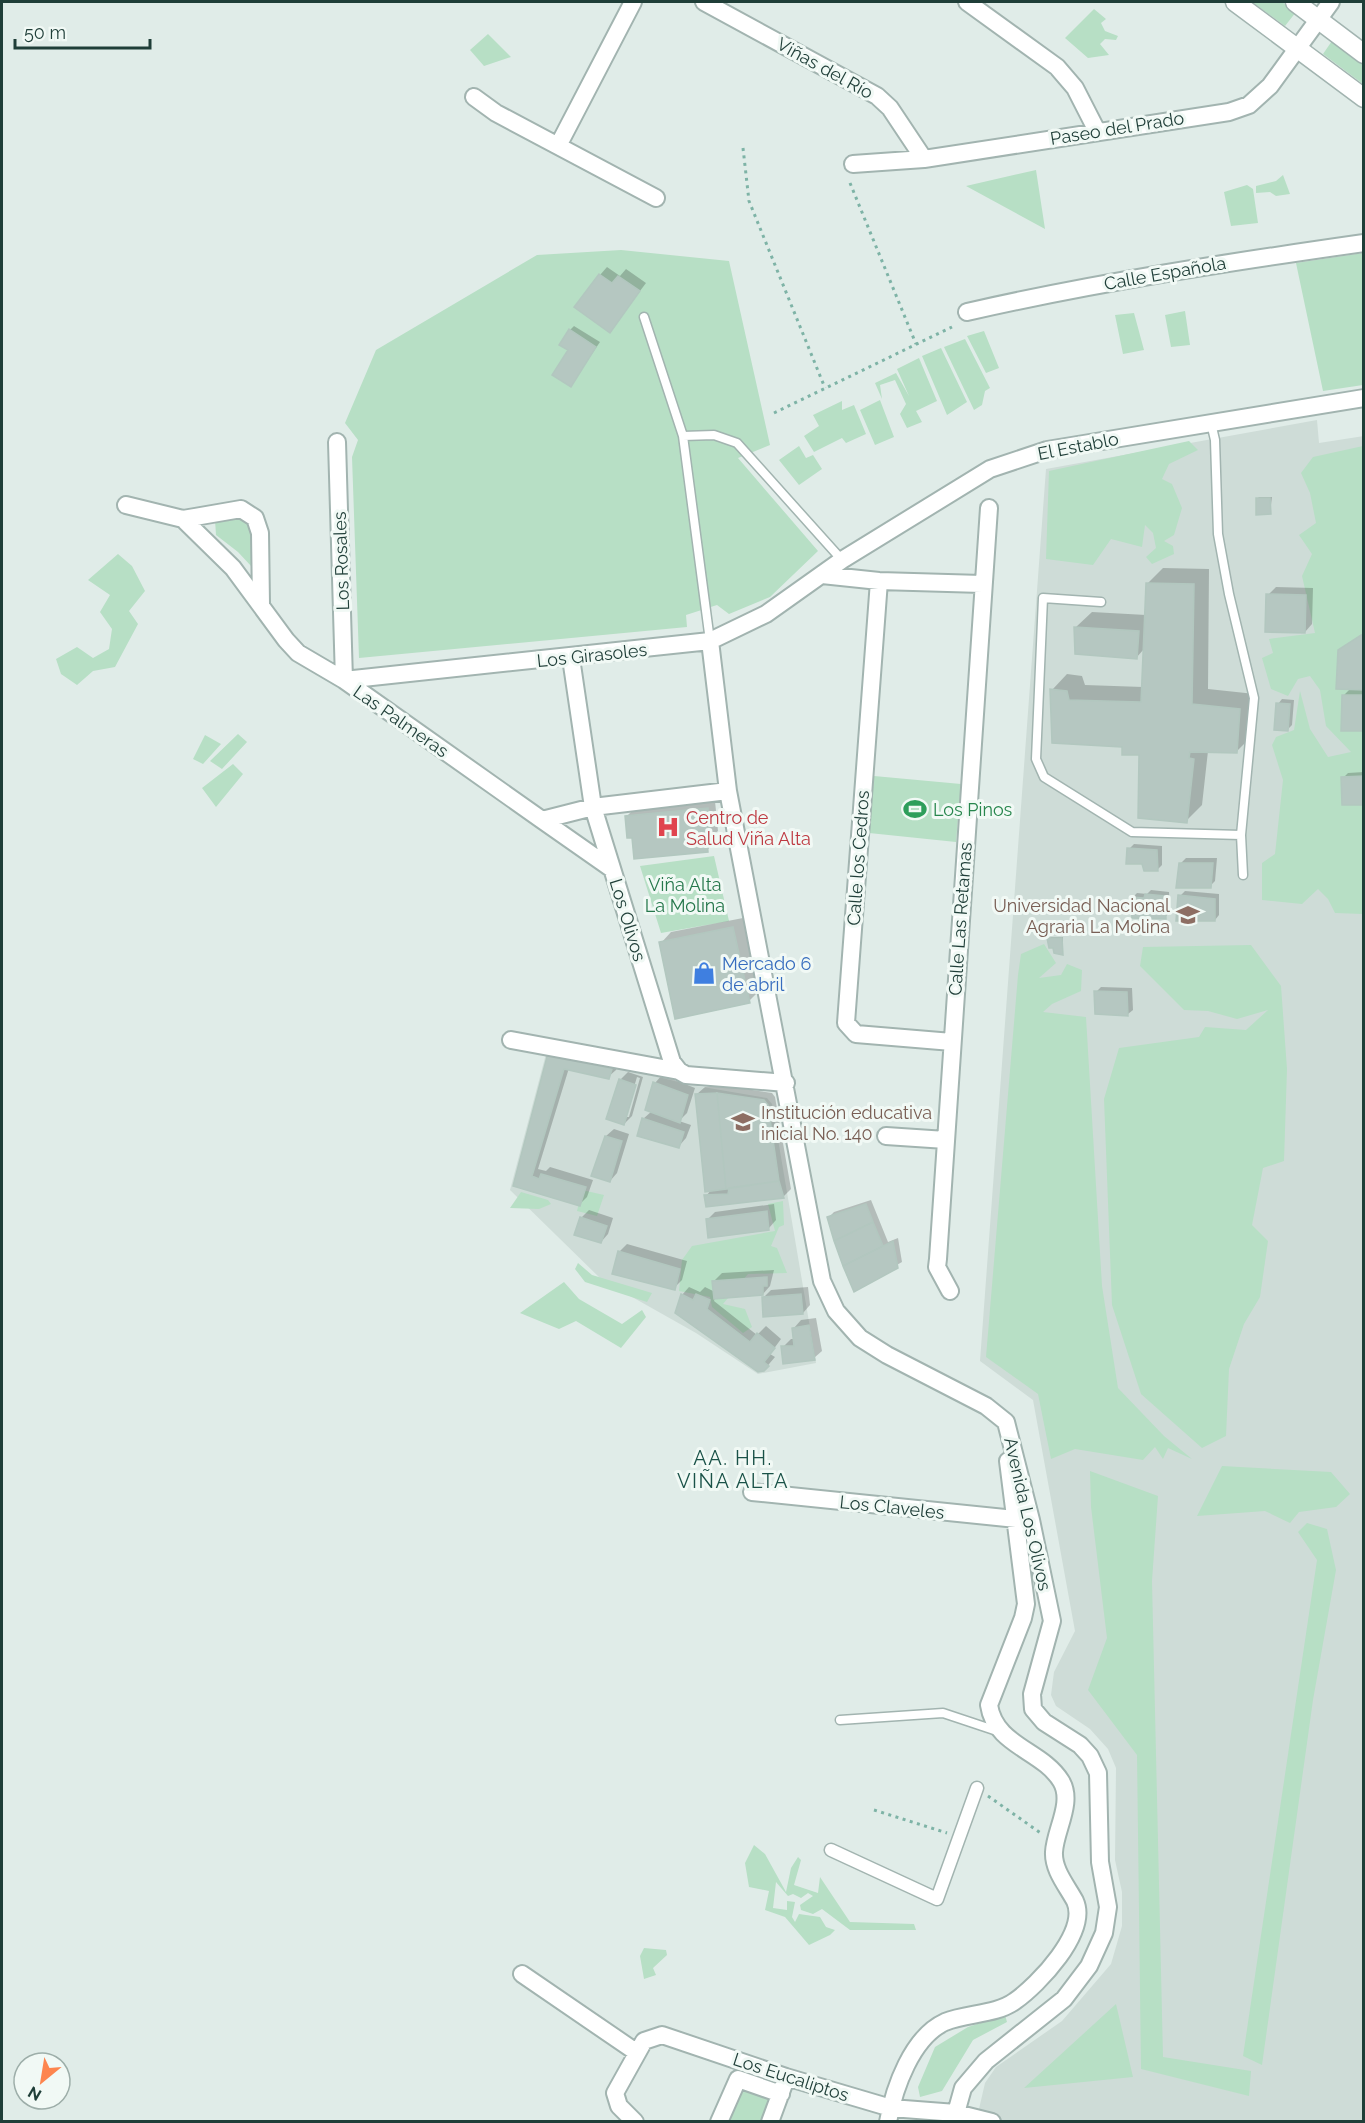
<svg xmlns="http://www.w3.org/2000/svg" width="1365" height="2123" viewBox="0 0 1365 2123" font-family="Raleway,sans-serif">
<rect width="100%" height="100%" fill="#e0ece8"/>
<path fill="#cedcd7" d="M1317,420L1319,443L1364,436L1363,2121L976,2122L985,2083L996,2067L1062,2021L1111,1964L1122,1926V1892L1115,1860L1116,1768L1108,1749L1090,1729L1056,1706L1051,1695L1054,1672L1075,1631L1033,1400L980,1361L1046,469Z
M547,1050L691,1085L767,1098L772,1104L816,1363L758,1374L696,1333L602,1280L510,1190Z"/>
<path fill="#b7dfc5" d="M1252,2H1282L1296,12L1285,26Z
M1094,9L1106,19L1101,23L1105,31L1118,36L1116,40L1105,39L1100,44L1109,55L1088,58L1065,38Z
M488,34L511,57L484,66L470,50Z
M1334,38L1363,61V84L1323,54Z
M1036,170L1045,229L966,186Z
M1283,175L1290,194L1276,196L1270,192L1256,193V186L1276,181Z
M1247,185L1253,189L1258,223L1231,226L1224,192Z
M621,250L729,261L770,445L738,458L818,551L770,597L729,614L717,605L686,615L687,627L359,658L352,457L358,440L345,423L376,350L537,255Z
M1363,253V385L1323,391L1296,263Z
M1185,311L1190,345L1171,347L1165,315Z
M1134,313L1144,350L1123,354L1115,315Z
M984,331L999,368L986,373L967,336Z
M965,339L990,388L985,391L982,405L974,410L944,347Z
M941,348L967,402L947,415L922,356Z
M919,358L937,401L916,411L922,422L907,428L900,414L906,404L895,380L880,385L882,399L875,383L896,373L909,396L897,369Z
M880,400L894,437L875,445L860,410Z
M842,401V410L854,405L866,434L846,443L842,438L814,452L804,436L819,426L813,415Z
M1189,441L1198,450L1169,464L1162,479L1172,484L1182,508L1174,535L1164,541L1173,546L1174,554L1152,564L1146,557L1156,548L1153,533L1145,525L1142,547L1111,539L1093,565L1046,559L1049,471Z
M799,446L806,458L813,455L822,469L799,485L779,460Z
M1363,446V914L1335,913L1328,899L1318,889L1302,904L1262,900V863L1275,854L1283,780L1272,745L1276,737L1294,730L1300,691L1310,729L1328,757L1351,752L1326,726L1320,690L1310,676L1298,679L1288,696L1271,689L1262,658L1273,653L1269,639L1315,633L1302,576L1312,554L1299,535L1316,523L1310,493L1301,473L1313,457Z
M234,515L247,520L254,528L251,566L238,552L216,535L215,520Z
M118,554L132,566L145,591L129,611L138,624L115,667L93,671L77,685L61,674L56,659L77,647L93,658L109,649L112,629L100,612L110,595L88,580Z
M238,734L247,742L222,769L210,761Z
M205,735L221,744L203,764L193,759Z
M233,764L243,774L216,807L202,788Z
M874,776L961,784L956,842L869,833Z
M714,856L729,921L661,933L640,866Z
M1044,944L1056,963L1039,978L1061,975L1067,964L1082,970L1081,991L1052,1004L1043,1012L1086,1017L1102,1286L1118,1388L1164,1436L1192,1459L1168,1448L1163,1459L1155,1447L1143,1460L1075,1449L1051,1459L1038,1394L986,1357L1018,975L1021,954Z
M1251,945L1281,986L1287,1069L1284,1161L1263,1168L1252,1225L1268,1241L1260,1297L1244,1324L1229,1369L1226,1436L1202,1448L1141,1394L1112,1305L1104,1099L1119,1048L1199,1037L1205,1027L1246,1030L1268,1010L1237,1019L1208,1011L1184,1010L1140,966L1143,947Z
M582,1190L604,1195L597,1216L577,1211Z
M521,1192L548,1200L551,1204L539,1209L510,1208Z
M783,1201L784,1225L779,1227L771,1246L777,1248L787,1273L748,1274L723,1304L745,1309L752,1327L743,1333L712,1307L710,1297L679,1291L682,1260L692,1246L775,1231L768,1204Z
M578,1263L592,1275L652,1293L647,1302L585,1282L575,1269Z
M564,1282L579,1299L622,1324L642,1310L646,1317L621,1348L576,1321L559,1329L520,1313Z
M1222,1466L1331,1472L1350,1494L1336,1507L1299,1512L1290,1523L1265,1511L1197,1516Z
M1090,1471L1158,1496L1152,1581L1163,2057L1251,2071L1249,2096L1141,2069L1137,1755L1088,1690L1107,1638L1091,1507Z
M1307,1523L1327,1529L1336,1570L1313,1700L1262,2065L1243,2056L1317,1560L1298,1532Z
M754,1845L765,1854L786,1892L791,1868L798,1857L801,1860L794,1885L818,1893L820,1877L850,1922L914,1924L916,1930H850L822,1909L813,1914L801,1910L800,1905L813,1896L808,1893L801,1898L793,1894L788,1896L776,1882L773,1908L787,1910V1901L795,1902L792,1917L795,1922L799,1914L820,1917L826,1927L835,1930L830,1935L809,1945L785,1917L765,1910L769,1891L749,1887L745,1863Z
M644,1948L666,1950L667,1955L653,1968L656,1975L644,1979L640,1956Z
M1116,2004L1133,2077L1024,2088Z
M1005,2015L1007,2022L973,2040L942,2091L920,2097L918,2087L935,2047L968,2027Z
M740,2082L772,2094L762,2121L725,2122Z"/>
<path fill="#0003" fill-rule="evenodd" d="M607,267L620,276L626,269L646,283L610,331L600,275Z
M574,326L600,342L571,385L570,330Z
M1259,497H1272L1270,513L1257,499Z
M1163,568L1209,569L1208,689L1255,694L1252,736L1236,752L1208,751L1202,805L1186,821L1141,754L1124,745L1052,690L1067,674L1082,676L1085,685L1143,687L1144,649L1136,658L1076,627L1092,612L1146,615L1147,584Z
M1276,587L1313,588L1312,624L1305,632L1268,595Z
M1364,633V730L1344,695L1351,688L1339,651Z
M1282,699L1294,700L1292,725L1287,730L1278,704Z
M1364,772V803L1343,778L1348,773Z
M715,801L718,831L714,834L715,843L707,850L626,817L634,809Z
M1134,844L1162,846V865L1157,870L1143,863L1129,849Z
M1186,858H1217L1215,881L1210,886L1181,863Z
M1151,890L1169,892L1170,912L1165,917L1132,898L1137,893L1147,894Z
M1185,891L1219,894V915L1215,920L1180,896Z
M743,918L759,991L749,1001L661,943L671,932Z
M1051,937H1063V954L1049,939Z
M1101,987L1132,988L1133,1010L1128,1014L1096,992Z
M550,1054L619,1062L616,1070L608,1077L569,1068L538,1169L546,1171L550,1167L593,1180L587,1197L579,1205L515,1185Z
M628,1072L643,1077L632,1116L624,1124L620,1080ZM637,1077L640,1078L629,1117H625Z
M662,1075L695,1088L687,1113L679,1121L691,1125L686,1138L679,1146L643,1119L652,1111L655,1083Z
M725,1086L772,1093L775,1097L791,1189L783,1197L706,1196L712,1189L697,1094L705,1087Z
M614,1129L629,1134L617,1173L610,1181L606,1136Z
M871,1200L888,1242L898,1238L902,1262L855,1289L829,1217L834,1212Z
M774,1204L776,1220L769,1228L707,1220L715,1212Z
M589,1210L613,1218L608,1234L601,1242L581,1218Z
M627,1244L687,1261L682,1280L674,1288L619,1252Z
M774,1270L770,1286L763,1294L715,1298L714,1301L757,1335L766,1326L781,1339L770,1354L775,1357L764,1370L682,1295L689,1287L700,1292L705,1287L715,1292L714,1281L722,1273Z
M808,1287L810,1305L803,1313L763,1298L771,1290Z
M816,1318L822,1351L814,1358L783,1347L791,1339H795L794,1328L801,1320Z"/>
<path fill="#b5c7c1" stroke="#b2c7bf" stroke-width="1.5" d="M599,274L612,283L618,276L640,291L610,333L574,307Z
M569,329L596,347L571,387L552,375L568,350L559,345Z
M1256,498H1270L1271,514L1256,515Z
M1146,583L1194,584L1192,704L1240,709L1237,753L1190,752L1189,758L1194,759L1187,823L1138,818L1139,755H1122V747L1052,743L1050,689L1067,691L1069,700L1141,702Z
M1266,594L1306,595L1305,633L1265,632Z
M1074,627L1139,631L1137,659L1075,654Z
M1361,635L1364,636V690L1336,689L1338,650Z
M1342,695H1364V731H1341Z
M1276,703L1290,704L1288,731L1274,730Z
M1364,776V805H1342L1341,777Z
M708,808L711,840H707L708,852L634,859L632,838H627L625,816Z
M1127,848L1157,850L1158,871H1144L1142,864H1126Z
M1179,863H1213L1211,888H1176Z
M1145,894L1165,896L1166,919L1132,918L1131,897L1144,898Z
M1178,895L1215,899V921H1176Z
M733,927L750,1003L675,1019L659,942Z
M1047,938H1062L1063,955L1054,953L1053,948H1049Z
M1094,991L1127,992L1128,1016L1095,1014Z
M548,1053L612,1069L609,1079L564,1069L532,1176L539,1179L541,1174L586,1187L580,1206L513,1186Z
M619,1079L636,1085L624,1125L606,1119Z
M653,1082L688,1095L680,1123L645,1110Z
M717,1093L726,1189L705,1192L695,1094Z
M717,1093L764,1100L768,1105L779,1181L726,1189Z
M642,1118L684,1132L679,1148L637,1136Z
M605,1136L622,1141L610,1182L591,1176Z
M779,1181L784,1198L706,1207L704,1195L728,1194L729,1188Z
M866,1204L873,1222L834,1241L827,1217Z
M767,1211L769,1230L708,1238L706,1219Z
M580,1217L607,1226L601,1243L574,1235Z
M873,1222L883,1246L843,1266L834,1241Z
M893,1241L898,1268L854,1292L843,1266Z
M618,1251L680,1269L675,1290L612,1274Z
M767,1277V1286H763V1295L714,1299L712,1281Z
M681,1294L693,1300L696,1294L710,1300L707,1309L750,1342L757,1333L775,1348L764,1362L769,1366L764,1371L758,1372L675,1313Z
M801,1294L803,1314L763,1317L762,1297Z
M809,1325L815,1360L783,1364L781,1346H794L792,1328Z"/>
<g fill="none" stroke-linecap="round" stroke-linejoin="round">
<g stroke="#a2b4b0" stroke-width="11">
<path id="service" d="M644,317L683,436L710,641
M1211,423L1215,440L1218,534L1229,594L1254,698L1241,835L1243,875
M683,436L714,435L737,443L842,560
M1101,602L1043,598L1036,759L1044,777L1132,832L1241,835
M840,1720L943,1713L1000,1732"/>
</g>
<g stroke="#a2b4b0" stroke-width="15">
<path id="pedestrian" d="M831,1850L937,1899L977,1788"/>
</g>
<g stroke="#a2b4b0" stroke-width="20">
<path id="minor" d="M704,2L877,96L890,108L924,159
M967,2L1057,67L1075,88L1097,131
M474,97L496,113L656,198
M559,144L633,2
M853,164L924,159L1229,112L1249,105L1270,86L1331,2
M967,312C1098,282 1231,262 1364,243
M337,442L344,680L710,641L766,614L842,560L990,469L1047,450L1364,398
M126,505L183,519L233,568L286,640L298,653L344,680L542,820L593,807L728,791
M183,519L241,509L255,518L260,533L261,604
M822,575L879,581L982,584
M879,581L846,1023L856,1034L952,1042
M710,641L728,791L822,1281L836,1311L860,1338L887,1355L986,1406L1006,1422L1031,1520L1052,1621L1032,1694L1033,1709L1044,1722L1080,1745L1090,1756L1098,1773L1100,1862L1108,1907L1104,1933L1089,1966L1064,1999L986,2061L963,2088L956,2113
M571,658L593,807L672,1062L679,1071L686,1075L786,1083
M542,820L612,869
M511,1040L679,1071
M886,1136L946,1140
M950,1291L937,1267L938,1259L989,508
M752,1492L1026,1520
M522,1974L636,2052
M635,2122L619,2106L615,2093L644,2041L662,2035L786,2077L891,2108L956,2113L992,2122
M719,2122L738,2079L781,2094
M770,2122L784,2084
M888,2122C894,2088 912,2037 945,2022C967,2013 996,2015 1015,2001C1038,1985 1089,1932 1075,1901C1067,1886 1053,1870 1054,1852C1055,1830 1074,1802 1061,1781C1042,1750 995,1746 989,1705L1023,1618L1026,1604L1008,1461"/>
</g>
<g stroke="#a2b4b0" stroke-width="21">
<path id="tertiary" d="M1235,2L1364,98
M1295,2L1364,54"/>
</g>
<path stroke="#7eb3a6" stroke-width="3" stroke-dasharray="3 4.5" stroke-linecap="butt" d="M743,148L749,201L825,388
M850,183L916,344
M774,413L952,327
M988,1796L1042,1834
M874,1810L947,1833"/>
<use href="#service" stroke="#fff" stroke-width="8"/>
<use href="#pedestrian" stroke="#fff" stroke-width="12"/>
<use href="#minor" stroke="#fff" stroke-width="16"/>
<use href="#tertiary" stroke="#fff" stroke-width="18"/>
</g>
<defs>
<g id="stadium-bare" transform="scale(1.8)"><path d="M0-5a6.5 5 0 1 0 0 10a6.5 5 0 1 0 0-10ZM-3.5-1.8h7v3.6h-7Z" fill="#2e9e5b" stroke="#f1f9f5" stroke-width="2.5" paint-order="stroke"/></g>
<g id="hospital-bare" transform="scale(1.8)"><path d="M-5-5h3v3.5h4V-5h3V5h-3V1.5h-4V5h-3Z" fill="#e0444e" stroke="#f1f9f5" stroke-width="2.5" paint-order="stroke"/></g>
<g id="university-bare" transform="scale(1.8)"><path d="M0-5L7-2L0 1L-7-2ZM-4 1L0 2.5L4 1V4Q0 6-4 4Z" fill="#8d6e63" stroke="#f1f9f5" stroke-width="2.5" paint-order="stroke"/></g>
<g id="shop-bare" transform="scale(1.8)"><path d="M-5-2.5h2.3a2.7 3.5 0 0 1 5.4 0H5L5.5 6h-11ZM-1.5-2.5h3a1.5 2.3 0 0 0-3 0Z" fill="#3f7fe0" stroke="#f1f9f5" stroke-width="2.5" paint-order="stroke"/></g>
<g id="school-bare" transform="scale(1.8)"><path d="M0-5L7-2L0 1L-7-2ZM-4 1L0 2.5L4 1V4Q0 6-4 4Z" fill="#8d6e63" stroke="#f1f9f5" stroke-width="2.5" paint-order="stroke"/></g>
</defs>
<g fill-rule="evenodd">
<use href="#stadium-bare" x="915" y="809"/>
<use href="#hospital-bare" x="668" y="827"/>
<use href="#university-bare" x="1188" y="915"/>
<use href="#shop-bare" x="704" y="973"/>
<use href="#school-bare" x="743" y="1122"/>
</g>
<g text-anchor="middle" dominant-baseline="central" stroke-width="6" stroke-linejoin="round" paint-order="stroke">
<g font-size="18" fill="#1f3e38" stroke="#f1f9f5">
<text transform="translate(825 68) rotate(29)">Viñas del Río</text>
<text transform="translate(1117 128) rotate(-9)">Paseo del Prado</text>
<text transform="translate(1165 273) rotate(-10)">Calle Española</text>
<text transform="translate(1078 446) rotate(-11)">El Establo</text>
<text transform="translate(341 561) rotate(-92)">Los Rosales</text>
<text transform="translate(592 655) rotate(-6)">Los Girasoles</text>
<text transform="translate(401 721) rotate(35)">Las Palmeras</text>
<text transform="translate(858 858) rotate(-86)">Calle los Cedros</text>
<text transform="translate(960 919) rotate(-86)">Calle Las Retamas</text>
<text transform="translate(628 920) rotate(73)">Los Olivos</text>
<text transform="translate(892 1507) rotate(6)">Los Claveles</text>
<text transform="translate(1028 1514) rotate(77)">Avenida Los Olivos</text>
<text transform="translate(791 2077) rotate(18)">Los Eucaliptos</text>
</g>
<g font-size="18" fill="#27864d" stroke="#f1f9f5" text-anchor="start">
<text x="933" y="809">Los Pinos</text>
</g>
<g font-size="18" fill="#be3a42" stroke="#f1f9f5" text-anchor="start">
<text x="686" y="817">Centro de<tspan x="686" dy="21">Salud Viña Alta</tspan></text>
</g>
<g font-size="18" fill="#26784c" stroke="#f1f9f5">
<text x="685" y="884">Viña Alta<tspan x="685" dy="21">La Molina</tspan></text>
</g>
<g font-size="18" fill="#785e54" stroke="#f1f9f5" text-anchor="end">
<text x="1170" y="905">Universidad Nacional<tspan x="1170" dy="21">Agraria La Molina</tspan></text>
<text x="761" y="1112" text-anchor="start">Institución educativa<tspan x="761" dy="21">inicial No. 140</tspan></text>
</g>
<g font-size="18" fill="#366cbe" stroke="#f1f9f5" text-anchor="start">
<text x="722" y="963">Mercado 6<tspan x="722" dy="21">de abril</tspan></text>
</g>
<g font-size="20" letter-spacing="1.5" fill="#1a5248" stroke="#f1f9f5">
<text x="733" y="1458">AA. HH.<tspan x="733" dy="23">VIÑA ALTA</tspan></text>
</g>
</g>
<rect width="1365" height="2123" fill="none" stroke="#1f3e38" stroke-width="6"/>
<g transform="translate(42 2081) rotate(210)"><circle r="28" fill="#f1f9f5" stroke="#9daea9" stroke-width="1.5"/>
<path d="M0-4.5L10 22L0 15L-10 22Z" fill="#fd854e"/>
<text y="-9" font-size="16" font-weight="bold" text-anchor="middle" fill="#1f3e38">N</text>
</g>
<path d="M15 39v9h135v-9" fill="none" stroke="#1f3e38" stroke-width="3"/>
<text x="24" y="39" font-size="18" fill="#1f3e38" stroke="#f1f9f5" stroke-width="4.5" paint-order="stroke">50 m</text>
</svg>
